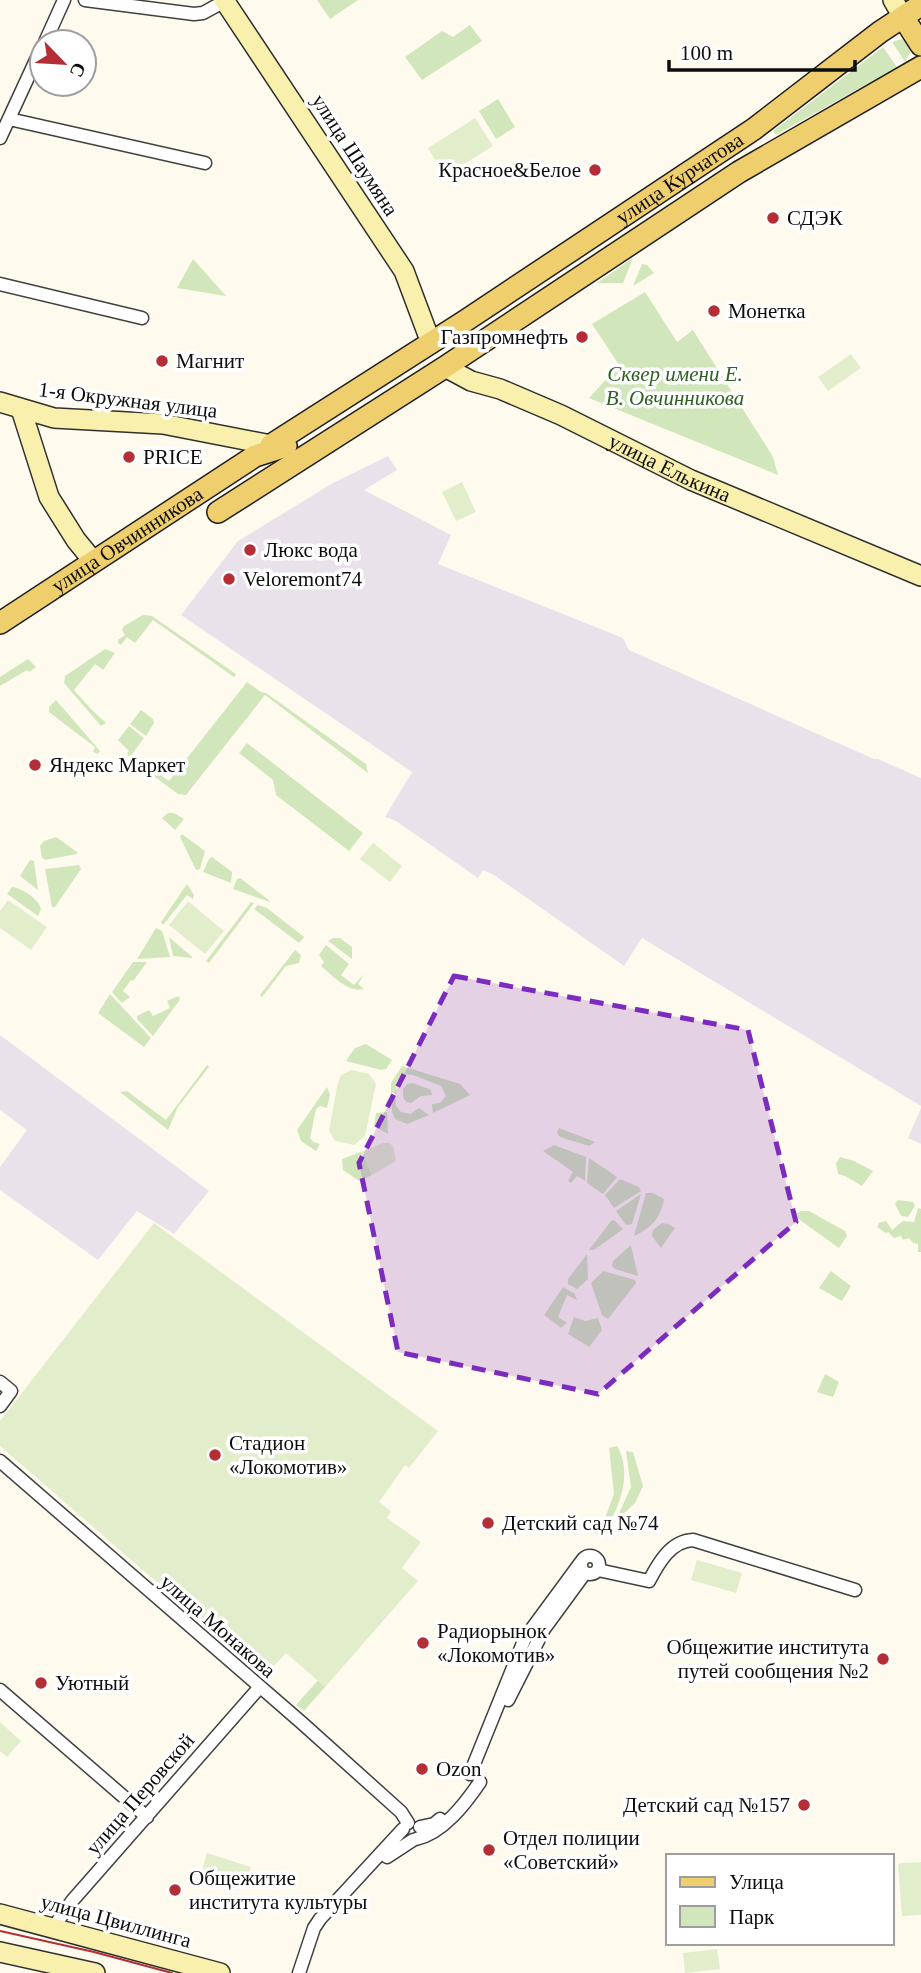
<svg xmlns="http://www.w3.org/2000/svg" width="921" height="1973" viewBox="0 0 921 1973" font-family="Georgia,serif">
<rect width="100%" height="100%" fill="#fefbee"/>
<path fill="#eae2eb" d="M388,456L397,470L364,490L451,535L438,564L623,638L629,650L874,759H878L921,778V1106L642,938L624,966L494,875L483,870L478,878L396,821L385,817L412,772L181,615L238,541L333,483Z
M0,1035L209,1191L174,1234L137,1211L98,1260L0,1190V1167L27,1130L0,1110Z
M921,1108V1144L908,1138Z"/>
<path fill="#d1e6ba" d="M317,0H358L330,19Z
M470,25L482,41L422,80L405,57L442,31L453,37Z
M902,39L910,46V53L905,62L892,42Z
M883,47L897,67L776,135L773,131Z
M498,99L515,127L496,139L479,111Z
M633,258L623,283H597Z
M193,259L226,296L177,288Z
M642,264L647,265L654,273L633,286Z
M645,292L677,342L693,330L773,457L778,475L589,398L619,365L592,324Z
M143,615L152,616L236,674L234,677L153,620L135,643L127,637L121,645L118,643V640L125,635L122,630L124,626Z
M105,649L115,653L103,670L95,664L74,690L91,709L106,723L101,726L64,683L65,676Z
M28,659L36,667L29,672L27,670L0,686V677Z
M247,682L261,692L266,693L366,764L368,773L265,695L186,795L178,794L136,763L127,754L129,751L118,740L129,726L144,738L132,754L169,781Z
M56,700L100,751L98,754L93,752L95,747L49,712V707Z
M141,710L153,719L154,723L146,736L130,724Z
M247,743L363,833L349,851L276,795L273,780L239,753Z
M168,813H174L184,819L175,830L162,818Z
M182,834L205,851L200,869L196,870L180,837Z
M56,837L77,852V854L45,860L42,858L40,846L44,841Z
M212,857L232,872L231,883L203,872L209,859Z
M30,860L34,861L38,890L20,876Z
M79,865L81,869L55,907H52L45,869Z
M240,878L270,901V902L233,889L237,879Z
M187,884L194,895L193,899L187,895L163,925L161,922Z
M12,887C22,888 39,899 41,909L38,916L7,894Z
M251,902L254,903L209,963L206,961Z
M258,905L267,908L304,937L299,943L254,909Z
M156,928L162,931L170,957L137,959Z
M169,937L192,957V958L173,956Z
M333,938H340L352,947V959L328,941Z
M326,945L349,964L341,975L354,985L364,974L358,984L364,989C348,993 333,976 321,966L324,962L319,955Z
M295,950L301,955L299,963L286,966L262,997L260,995Z
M133,962H147L133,981L131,980L123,991L130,997L122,1003L112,992Z
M110,994L151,1038L144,1047L98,1013Z
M176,997H180L179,1001L153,1036L137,1019V1016L149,1010L153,1016L170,1008L167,1001Z
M366,1044L392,1060L386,1069L381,1070L346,1061L355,1048Z
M207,1065L209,1067L178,1107L168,1130L120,1092L127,1091L166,1120Z
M402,1066L460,1084L470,1095L433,1113L432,1104L440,1103L446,1096L441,1086L413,1075L404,1074L397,1081L396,1093H391V1083Z
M413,1083L431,1090L432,1095L421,1096L411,1103C402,1102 403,1096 403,1089L407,1084Z
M327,1087L330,1095L327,1108L320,1106L316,1109L310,1138L313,1142L320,1144L316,1151L301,1141L297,1130Z
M391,1095H395L396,1106L401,1112L410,1114L419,1108L429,1115L407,1124L395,1119L392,1112Z
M387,1112L388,1134L374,1126L376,1113Z
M559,1128L595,1142L589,1146L560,1137L557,1133Z
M554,1145L586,1157L585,1181L577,1176L571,1183L568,1181L573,1172L543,1151Z
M361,1152L372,1175L359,1181L343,1170L342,1159Z
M840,1157L854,1161L873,1171L862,1186L845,1176L838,1174L836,1163Z
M589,1158L617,1177L603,1194L587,1183Z
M620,1179L639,1187L641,1191L614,1208L605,1195Z
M646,1193H653L664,1199C661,1218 651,1228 634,1236Z
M641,1194L632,1224L626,1225L616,1211Z
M898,1200L913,1202L915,1206L908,1217L901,1216L895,1204Z
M918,1208L921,1209V1252H918V1244L913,1243L909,1238L903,1240L901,1236L894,1238L888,1232L886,1233L877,1227L879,1223L886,1221L892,1230L903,1221L914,1222Z
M801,1211H809L845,1231L847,1236L839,1248L793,1215Z
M614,1220L623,1229L594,1250H589L611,1221Z
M662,1223L668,1224L675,1228L661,1248L652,1236L653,1230Z
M631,1245L638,1276L615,1269L612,1266L613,1261Z
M587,1254L588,1279L577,1289L568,1284V1279Z
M603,1271L635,1280L636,1283L608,1319L602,1315L591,1283Z
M831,1271L851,1286L842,1301L819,1288Z
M563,1287L575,1294L577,1300L567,1295L558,1317L567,1323L561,1328L544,1315Z
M574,1317L585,1321L598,1318L602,1330L589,1347L568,1334Z
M825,1374L839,1382L833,1397L817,1392Z
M617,1446C633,1472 620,1510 602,1533L600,1531L614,1494L609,1448Z
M626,1451L633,1452L643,1486L635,1503L615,1522L631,1487Z
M358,1635L365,1641L304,1711L296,1705Z"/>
<path fill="#e2eecb" d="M475,118L493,146L445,176L428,148Z
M851,354L861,368L828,391L818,377Z
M462,482L476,512L456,521L442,492Z
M373,843L402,866L390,882L360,859Z
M8,900L47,927L31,950L0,928V911Z
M188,901L224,931L205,954L169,925Z
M351,1070L369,1074L376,1084L365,1136L354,1145L335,1141L329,1131L338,1082L341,1075Z
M383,1143H389L393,1146L396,1161L372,1175L361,1152Z
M154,1223L438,1431L409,1468L405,1465L379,1502L391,1511L387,1518L421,1542L402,1568L418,1581L325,1687L286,1653L265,1676L0,1446V1421Z
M697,1560L742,1573L736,1593L691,1580Z
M0,1722L21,1741L7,1757L0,1751Z
M207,1853L251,1867L244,1888L201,1875Z
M921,1862V1915L902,1916L898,1865L901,1863Z
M717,1949L720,1969L685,1973L683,1953Z"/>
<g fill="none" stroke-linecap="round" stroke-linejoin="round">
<g stroke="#404040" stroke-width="15">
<path id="street" d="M85,0L194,14L203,13L225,1
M45,42L64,0
M9,119L205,163
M0,138L42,47
M0,284L142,318
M0,1382L11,1391L0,1406
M0,1461L302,1723L401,1812L408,1823
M581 1565a9 9 0 1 1 18 0a9 9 0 1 1-18 0Z
M598,1570L649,1581C659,1562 671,1541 693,1540L855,1590
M0,1690L147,1817
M508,1700L544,1629L585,1573
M470,1774L525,1638L581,1562
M420,1827L434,1824L440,1819
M416,1839C443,1833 465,1804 480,1782
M387,1857L413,1840
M53,1928L72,1901L259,1688
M299,1973L314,1928L320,1919L403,1829"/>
</g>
<g stroke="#2f2f2f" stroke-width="22">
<g id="secondary">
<path d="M224,0L404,271L431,343"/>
<path d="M893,0L903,17"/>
<path id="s1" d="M445,367L471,381L500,389L561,415L691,480L921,576"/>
<path d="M0,402L54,418L163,424L271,445"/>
<path d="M21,409L49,497L76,540L94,562"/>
<path d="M0,1914L220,1973"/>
<path d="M0,1952L95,1973"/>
</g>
</g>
<g stroke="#1e1e1e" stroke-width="24">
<g id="primary">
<path d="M903,17L921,45"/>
<path id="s2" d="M271,445L465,321L754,129L880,32L921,5"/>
<path d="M218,512L445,367L739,172L921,67"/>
<path id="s3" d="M0,623L255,456L286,446"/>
</g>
</g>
<use href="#street" stroke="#fff" stroke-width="12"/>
<use href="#secondary" stroke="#faf0ad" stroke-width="19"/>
<use href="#primary" stroke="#efce6d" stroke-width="21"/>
<path stroke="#b42e36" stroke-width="2" d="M0,1931L94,1952L172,1973"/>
</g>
<path fill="#7b2cbf" fill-opacity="0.2" stroke="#7b2cbf" stroke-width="5" stroke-dasharray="14 9" stroke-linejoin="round" d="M454,976L748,1030L796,1222L598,1394L398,1352L359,1163Z"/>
<g fill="#b42e36" stroke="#fff" stroke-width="2.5">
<circle cx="595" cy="170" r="7"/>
<circle cx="773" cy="218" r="7"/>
<circle cx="714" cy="311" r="7"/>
<circle cx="582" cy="337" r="7"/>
<circle cx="162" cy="361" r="7"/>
<circle cx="129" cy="457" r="7"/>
<circle cx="250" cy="550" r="7"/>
<circle cx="229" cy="579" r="7"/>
<circle cx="35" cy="765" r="7"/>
<circle cx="215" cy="1455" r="7"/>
<circle cx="488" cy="1523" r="7"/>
<circle cx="423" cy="1643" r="7"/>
<circle cx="883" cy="1659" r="7"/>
<circle cx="41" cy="1683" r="7"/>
<circle cx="422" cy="1769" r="7"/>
<circle cx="804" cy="1805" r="7"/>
<circle cx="489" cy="1850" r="7"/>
<circle cx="175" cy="1890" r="7"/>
</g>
<g text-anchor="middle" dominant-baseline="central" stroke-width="7" stroke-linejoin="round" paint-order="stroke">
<g font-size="21" fill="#0d0d0d" stroke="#fff">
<text transform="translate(355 155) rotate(57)">улица Шаумяна</text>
<text stroke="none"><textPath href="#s2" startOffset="488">улица Курчатова</textPath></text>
<text transform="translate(128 400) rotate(7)">1-я Окружная улица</text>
<text stroke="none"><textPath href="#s1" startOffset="247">улица Елькина</textPath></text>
<text stroke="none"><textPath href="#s3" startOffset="152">улица Овчинникова</textPath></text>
<text transform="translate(218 1626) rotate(41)">улица Монакова</text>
<text transform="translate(140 1794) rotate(-49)">улица Перовской</text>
<text transform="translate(116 1921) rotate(15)">улица Цвиллинга</text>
</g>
<g font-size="21" fill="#0d0d0d" stroke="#fff" text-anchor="start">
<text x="581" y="170" text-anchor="end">Красное&amp;Белое</text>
<text x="787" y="218">СДЭК</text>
<text x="728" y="311">Монетка</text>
<text x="568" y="337" text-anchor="end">Газпромнефть</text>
<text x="176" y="361">Магнит</text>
<text x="143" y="457">PRICE</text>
<text x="264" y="550">Люкс вода</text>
<text x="243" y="579">Veloremont74</text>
<text x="49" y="765">Яндекс Маркет</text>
<text x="229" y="1443">Стадион<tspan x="229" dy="24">«Локомотив»</tspan></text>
<text x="502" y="1523">Детский сад №74</text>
<text x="437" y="1631">Радиорынок<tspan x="437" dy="24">«Локомотив»</tspan></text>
<text x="869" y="1647" text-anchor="end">Общежитие института<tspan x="869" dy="24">путей сообщения №2</tspan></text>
<text x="55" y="1683">Уютный</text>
<text x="436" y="1769">Ozon</text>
<text x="790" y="1805" text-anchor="end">Детский сад №157</text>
<text x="503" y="1838">Отдел полиции<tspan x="503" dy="24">«Советский»</tspan></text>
<text x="189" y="1878">Общежитие<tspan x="189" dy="24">института культуры</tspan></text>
</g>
<g font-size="21" font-style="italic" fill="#2f6022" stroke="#fff">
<text x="675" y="374">Сквер имени Е.<tspan x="675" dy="24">В. Овчинникова</tspan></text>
</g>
</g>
<rect x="666" y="1854" width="228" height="91" fill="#ffffff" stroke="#9e9e9e" stroke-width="2"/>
<rect x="680" y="1877" width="35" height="10" fill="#efce6d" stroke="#9e9e9e" stroke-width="2"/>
<text x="729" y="1889" font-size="21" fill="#0d0d0d">Улица</text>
<rect x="680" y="1906" width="35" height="21" fill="#d1e6ba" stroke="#9e9e9e" stroke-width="2"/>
<text x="729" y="1924" font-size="21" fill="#0d0d0d">Парк</text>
<g transform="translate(63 63) rotate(115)"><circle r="33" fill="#ffffff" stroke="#9e9e9e" stroke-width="2"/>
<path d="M0-5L12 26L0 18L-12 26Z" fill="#b42e36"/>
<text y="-10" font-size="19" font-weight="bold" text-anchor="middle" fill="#0d0d0d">С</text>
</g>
<path d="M669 60v10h186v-10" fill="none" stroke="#0d0d0d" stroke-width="3.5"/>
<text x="680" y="60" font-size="21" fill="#0d0d0d" stroke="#ffffff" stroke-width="5" paint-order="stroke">100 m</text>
</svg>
